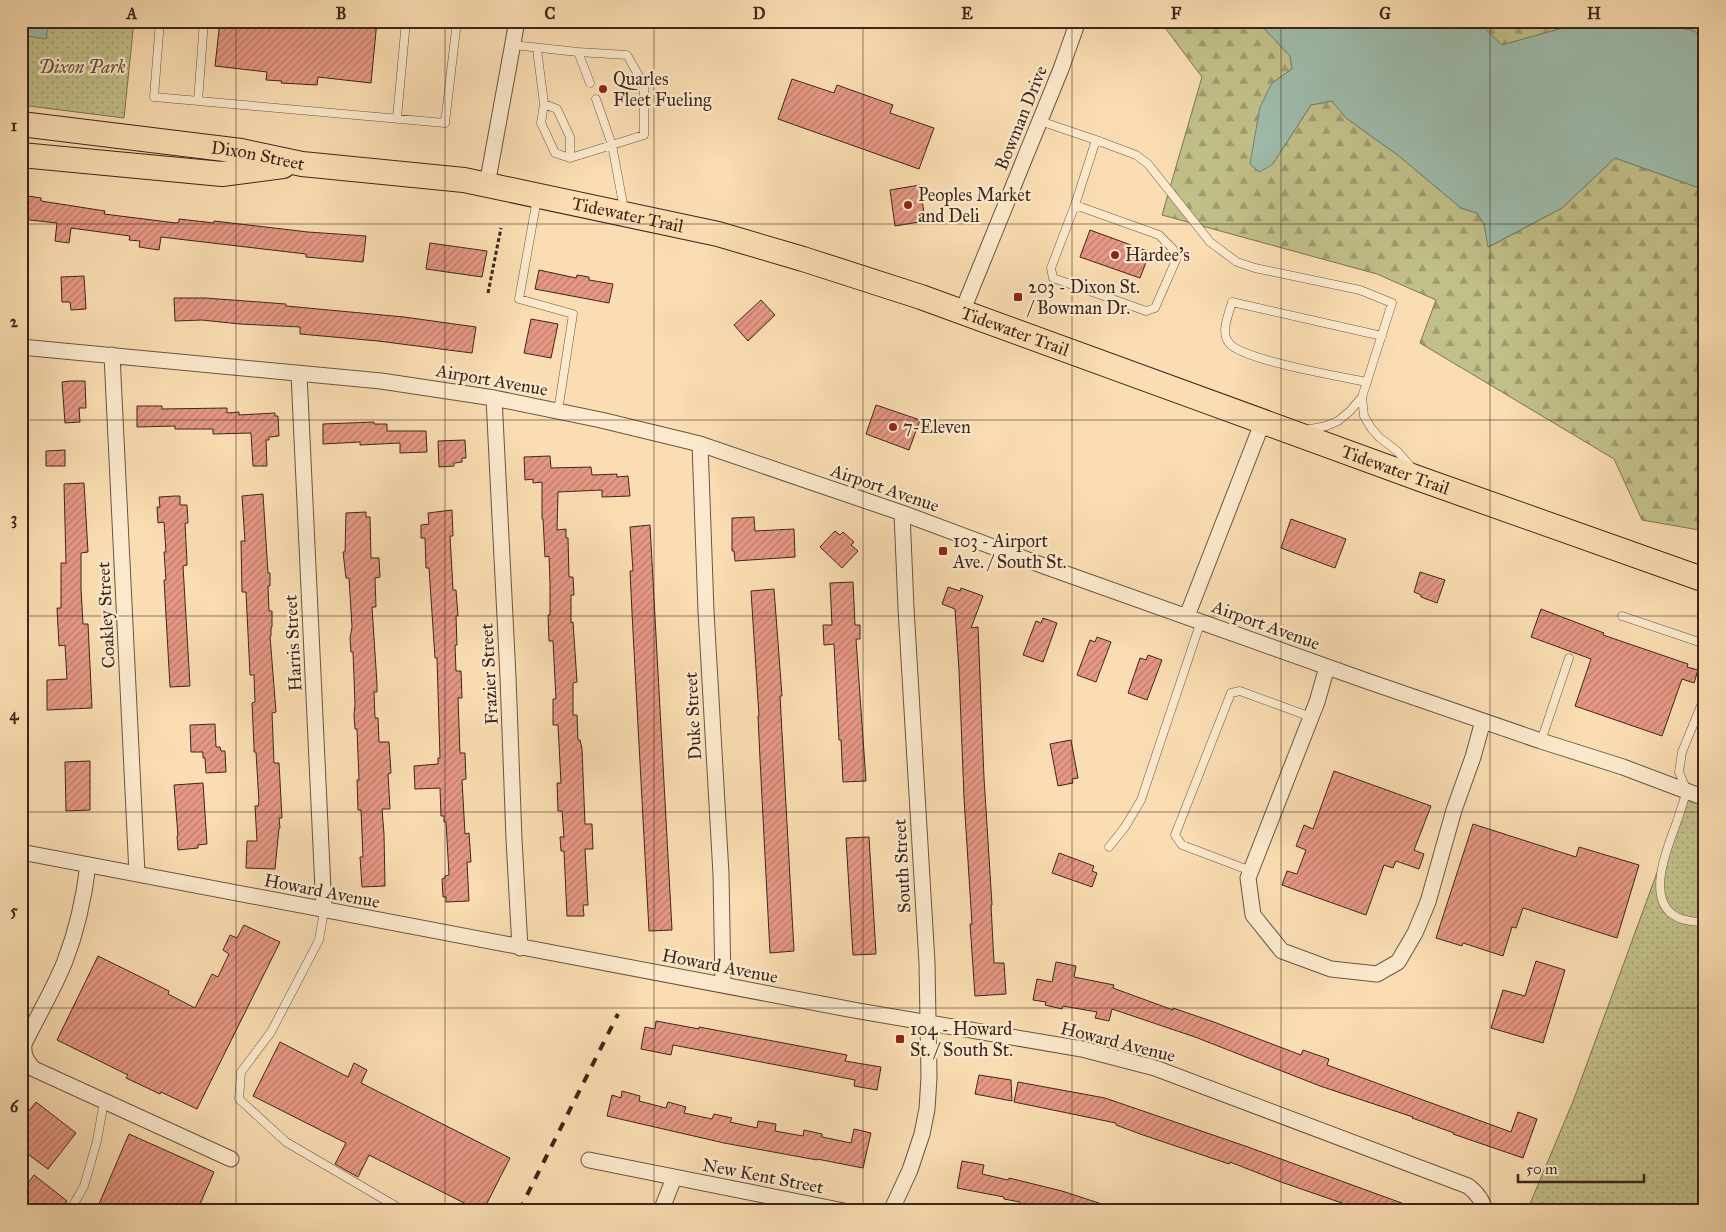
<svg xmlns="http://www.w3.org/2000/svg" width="1726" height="1232" viewBox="0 0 1726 1232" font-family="'IM FELL Great Primer',serif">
<defs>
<pattern id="green-dots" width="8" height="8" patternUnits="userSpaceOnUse" patternTransform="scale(1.25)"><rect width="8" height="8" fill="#c2c089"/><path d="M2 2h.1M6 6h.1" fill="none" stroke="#9f9c6f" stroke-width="1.8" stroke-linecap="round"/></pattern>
<pattern id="forest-firs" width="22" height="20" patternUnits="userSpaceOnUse" patternTransform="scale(1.25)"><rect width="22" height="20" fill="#c2c089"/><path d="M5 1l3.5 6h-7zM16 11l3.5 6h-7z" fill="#9f9c6f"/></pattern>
<pattern id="building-hatch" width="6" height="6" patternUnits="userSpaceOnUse" patternTransform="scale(1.25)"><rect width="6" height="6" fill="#e79885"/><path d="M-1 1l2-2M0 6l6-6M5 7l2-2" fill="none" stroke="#bc7c6c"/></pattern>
</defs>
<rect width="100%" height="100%" fill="#faddb2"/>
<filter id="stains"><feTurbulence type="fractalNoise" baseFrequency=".004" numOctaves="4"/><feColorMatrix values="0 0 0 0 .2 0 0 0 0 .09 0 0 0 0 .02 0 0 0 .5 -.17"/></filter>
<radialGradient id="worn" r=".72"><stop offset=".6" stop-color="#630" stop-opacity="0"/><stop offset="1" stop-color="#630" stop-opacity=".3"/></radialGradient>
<path fill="url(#green-dots)" stroke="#7f7353" d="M21,21H134L124,118L21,105Z
M1687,791L1705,798V1211H1527L1574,1099Z"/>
<path fill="url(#forest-firs)" stroke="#7f7353" d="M1160,21H1257L1290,56L1292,69L1272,83V165L1311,105L1332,101L1346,118L1399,156L1461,208L1477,213L1484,224L1489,247L1562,208L1615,158L1705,190V531L1642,520L1614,459L1420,343L1436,300L1377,274L1162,215L1202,77Z
M1477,21H1588L1502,45Z
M1631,21H1705V38L1692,30Z"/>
<path fill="#9ebcac" stroke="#778073" d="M21,21H49L46,39L21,35Z
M1257,21H1477L1502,45L1588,21H1631L1692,30L1705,38V190L1615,158L1562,208L1488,247L1484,224L1477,213L1461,208L1399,156L1346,118L1332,101L1311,105L1272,165L1259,172L1250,164L1260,107L1272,83L1292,69L1290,56Z"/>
<path fill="url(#building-hatch)" stroke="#3c261d" d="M220,21H377L371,83L318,77L317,85L281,83L282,81L266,80L267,72L215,66Z
M792,79L834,93L837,85L893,105L890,113L934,128L919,169L778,119Z
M920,185L925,221L895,226L890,190Z
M21,195L41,198V201L105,211L104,214L176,223L179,222V219L214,223V221L308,232L366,236L363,262L306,257V254L161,237L159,250L139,247L140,241L129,240L130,236L71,228L69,243L55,241L57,223L21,219Z
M1090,230L1150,252L1140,278L1080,257Z
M430,243L487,251L482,277L426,269Z
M539,270L576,278L577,275L589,277V280L613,284L609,303L535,289Z
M84,276L86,309L71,310L70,302H62L61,277Z
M174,298H205L286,304V306L404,317L476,327L472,353L378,341L300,334V327L240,324L202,320L175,321Z
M761,300L775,315L748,341L734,325Z
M531,319L558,324L551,358L524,353Z
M70,381H85L86,408H79L80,422L65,423L62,382Z
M876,405L920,420L909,450L866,434Z
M137,406H162V409L227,408V413L239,412V415L275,413V416H278L279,436L269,437V440H266L267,466H253L251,433L213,434V429H175V426L137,427Z
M374,422V424H387V431H426L427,452L400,453V443L360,445V442L323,444V424Z
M465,440L466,458H462V462L454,463V466L439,467L438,441Z
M65,450V466H46V451Z
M550,456L551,468L591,467L592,475L617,474V477L628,476L630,496L602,497V490L558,492L557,530L566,529V538H568L569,577H573L574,595H571V623L573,622L577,682L573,683V715H577L578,740H580L582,749L585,824H592L593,849H585L588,905H583L584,916H567L564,851H561L560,837H564L562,811H558L557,783H561L558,725H553V699H556L553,641H549L548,615H550V583L549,556L545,557L543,519H542V482L533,483V479L525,480L524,457Z
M84,483L88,552L81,553V589L83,624H88L92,708L47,710V680L67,679L65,645L59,646L57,608H61V563H66L64,484Z
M263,494L268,573H270V586H268L269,611H272V627H271V636H270L276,712L272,713L274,763H279L282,818H279L280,828H279L275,869L246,868L247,841H257L255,806H258L259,802L256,752H254V747L252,703L255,702L254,675H250L246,592H242L241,541H245L242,496Z
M175,496H180V505H187L188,523H185L187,562V565L183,566L190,686L170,687L164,580H166L164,552H166L164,522L158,523L157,507H160L159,497Z
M452,510L453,536H450L453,590H456L458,616H456L457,645H455L456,671H461L462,698H458L460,753H465L466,779L462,780L465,834L469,833L471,862H467L469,901L446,902V897H443L442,879L445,878V876L449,875L446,822H444V816H441L440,788L415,789L414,766L438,764V758H440L437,658H435L429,568H426L425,538H421V525L429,524L428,513Z
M366,512V517H370L371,558H379L380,577L375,578L376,607H372L377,684V692H374L375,718H378L379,742H389L391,773L388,774L390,809H382L384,834L385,886L362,887L360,857H363L361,810H358L357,780H359L357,729H355L354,715L355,704L353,652H351L350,638L352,627L349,578H346L343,552H345L346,513Z
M754,517L755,531L794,529L795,557L735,561L734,551H732V518Z
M1291,519L1346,539L1335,568L1281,548Z
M650,525L672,930L649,931L632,613L630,571H633L630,527Z
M835,531L840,535L843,532L854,542L851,545L858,551L842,568L820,547Z
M1420,572L1445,580L1437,603L1421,597V595L1414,592Z
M853,582L855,625H860V639H856L866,781L843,782L841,740H839L834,644L824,645L823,625H832L830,583Z
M948,587L960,591L961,588L983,596L971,628L978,627L984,778L992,905H991L994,963H1004L1006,994L975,996L970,924H972L964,798L959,670L955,609L942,604Z
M774,589L782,696H780L794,951L770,953L760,759L758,716H759L751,591Z
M1541,609L1604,633L1603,635L1688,664L1687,667L1698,670L1694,683L1682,679L1662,736L1575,706L1591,659L1531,637Z
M1043,618L1057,623L1043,662L1023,655L1036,621L1041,623Z
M1097,637L1111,642L1096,682L1077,675L1090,640L1095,642Z
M1148,655L1162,660L1147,700L1128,693L1140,658L1146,660Z
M215,724L216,747H220L221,751H225L226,772L206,773L205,758H203V752H191L190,725Z
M1071,740L1078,778L1072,779L1073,783L1058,786L1050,744Z
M90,761V810L66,811L65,762Z
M1334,771L1431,806L1414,850L1424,854L1419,869L1396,861L1393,868L1384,865L1366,915L1282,885L1287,871L1297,874L1306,850L1296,846L1304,825L1313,829Z
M203,783L207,844L198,845V848L178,850L177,836H178L174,785Z
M1473,824L1576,857L1579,847L1639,865L1617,938L1523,908L1516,928L1512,927L1503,956L1463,943L1462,946L1436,938Z
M869,837L876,954L853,955L846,838Z
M1059,853L1094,866L1092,871L1097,873L1092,887L1052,873Z
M244,925L280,942L197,1109L161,1092L160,1094L126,1078L128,1075L57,1040L98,956L169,991L168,994L195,1008L212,974L218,977L229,954L223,950L230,935L237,938Z
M1536,961L1565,970L1543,1043L1491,1028L1503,990L1525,996Z
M1056,962L1076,966L1074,977L1114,985L1113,988L1173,1010V1008L1214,1022L1301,1055L1303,1050L1329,1059L1327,1065L1511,1132L1518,1112L1537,1119L1523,1158L1453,1134L1454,1133L1412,1118L1413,1117L1320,1086L1195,1037L1112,1009L1109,1021L1095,1018L1097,1012L1063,1006L1062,1009L1045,1005L1046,1002L1033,1000L1037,979L1052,982Z
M656,1021L699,1029V1027L847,1055L845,1061L881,1067L877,1090L854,1086L855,1080L673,1045L671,1055L641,1049L645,1027L655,1029Z
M280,1042L348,1077L354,1063L367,1070L361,1083L510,1158L483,1211H480L369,1155L358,1177L335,1164L346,1143L253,1096Z
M979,1075L1011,1080L1012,1101L975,1094Z
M1018,1082L1105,1098L1248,1147L1418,1209L1417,1211H1365L1281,1182L1230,1162L1229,1164L1143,1135L1116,1125V1123L1014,1102Z
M622,1091L640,1096L639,1101L666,1108L668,1102L686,1107L684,1113L712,1119L714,1114L732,1118L730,1122L757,1128L758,1121L776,1124L775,1131L803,1136L804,1130L822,1134V1137L851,1143L854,1129L871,1133L863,1168L817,1159V1160L724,1143L607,1116L612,1095L621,1098Z
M36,1102L76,1133L48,1169L21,1149V1121Z
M129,1134L214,1172L197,1211H96Z
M962,1161L984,1165L982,1174L1008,1180L1009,1178L1062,1191L1114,1208V1211H1056L1038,1205L1037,1209L1019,1205L1020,1202L1004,1199V1197L957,1188Z
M34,1175L67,1201L59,1211H21V1192Z"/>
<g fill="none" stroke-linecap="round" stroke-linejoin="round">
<g stroke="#6c5442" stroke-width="9">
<path id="service" d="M160,21L154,97L445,123L457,21
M513,45L578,52L590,83
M537,49L544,104L541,123L555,153L570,158L644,135V85L627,55L578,52
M596,99L612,145L624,209
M198,101L204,21
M544,104L557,109L570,137V158
M397,118L406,21
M1040,121L1096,140L1075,205L1051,268L1053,278L1146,311L1155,308L1176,260L1173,249L1159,235L1075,205
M1096,140L1136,155L1148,164L1210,242L1237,262L1255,268L1360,290L1392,303L1362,397L1350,411L1338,421L1326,426L1306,430
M537,199L519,299L573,314L558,411
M1367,382C1342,377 1242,360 1229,343C1220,332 1229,314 1232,302L1382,336
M1362,397L1364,416L1371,428L1380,438L1397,451L1412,468
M1622,616L1705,644
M1705,696L1682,752L1679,772L1687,791C1683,802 1680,813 1676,824C1668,846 1647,895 1672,914C1681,921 1693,921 1705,923
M1541,741L1569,658
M1109,847L1125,827L1141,800L1201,621
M1251,871L1182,845L1175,835L1231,693L1240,691L1311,717
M324,911L319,940L271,1032L241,1072L239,1099L286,1142L404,1211
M70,1211L84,1186L97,1141L104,1101"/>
</g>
<g stroke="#6c5442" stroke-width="17">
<path id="minor" d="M487,185L517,21
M962,312L1061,69L1078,21
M21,347L381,381L494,398L601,420L700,444L902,513L1044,566L1364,680L1541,741L1623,767L1705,798
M112,355L137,874
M299,374L324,911
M494,398L508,677L514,839L520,948
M700,444L706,611L721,874L723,985
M1187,616L1263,421
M1327,667L1317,702L1248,878L1253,915L1282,951L1331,969L1377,974L1398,962L1415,933L1428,902L1454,810L1473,757L1483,721
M21,852L859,1011L1082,1049L1155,1068L1468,1186C1477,1193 1483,1200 1485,1211
M88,865C84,898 77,930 65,961C54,989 37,1017 24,1044C23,1055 26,1061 34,1069L231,1159
M589,1160L844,1211
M661,1211L674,1178
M891,1211L910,1170L922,1134L927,1109L929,1077L927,963L906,608L902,513"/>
</g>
<g stroke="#3c261d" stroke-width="26">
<g id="primary">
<path id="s1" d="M21,124L241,151L302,164L464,180L718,234L803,259L921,297L1423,480L1705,580"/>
<path d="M21,155L222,174L283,166"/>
</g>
</g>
<path stroke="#3c261d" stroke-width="3" stroke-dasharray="4 2.5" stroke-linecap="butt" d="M488,293L501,228"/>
<use href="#service" stroke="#fce9cd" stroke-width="8"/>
<use href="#minor" stroke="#fce9cd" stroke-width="15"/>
<use href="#primary" stroke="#faddb2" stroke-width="24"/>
<path stroke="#3c261d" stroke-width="4" stroke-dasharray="9 9" stroke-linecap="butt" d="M519,1211L618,1014"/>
</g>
<path fill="none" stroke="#3c261d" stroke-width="1" stroke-opacity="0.55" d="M236,21V1211M445,21V1211M654,21V1211M863,21V1211M1072,21V1211M1281,21V1211M1490,21V1211M21,224H1705M21,420H1705M21,616H1705M21,812H1705M21,1008H1705"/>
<g fill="#8f2418" stroke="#fce9cd" stroke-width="2">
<circle cx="603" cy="89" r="5"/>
<circle cx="908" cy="205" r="5"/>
<circle cx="1115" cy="255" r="5"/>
<rect x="1013" y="292" width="10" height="10" rx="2.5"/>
<circle cx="893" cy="427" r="5"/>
<rect x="938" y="546" width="10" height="10" rx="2.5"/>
<rect x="895" y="1034" width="10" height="10" rx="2.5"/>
</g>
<g text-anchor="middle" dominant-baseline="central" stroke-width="4.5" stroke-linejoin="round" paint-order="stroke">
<g font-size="18" font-style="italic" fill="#5e4c38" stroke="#fce9cd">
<text x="82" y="67">Dixon Park</text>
</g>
<g font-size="18" fill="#3c261d" stroke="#fce9cd" text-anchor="start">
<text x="613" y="79">Quarles<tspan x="613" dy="21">Fleet Fueling</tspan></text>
<text x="918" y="195">Peoples Market<tspan x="918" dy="21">and Deli</tspan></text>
<text x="1125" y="255">Hardee's</text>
<text x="1028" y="287">203 - Dixon St.<tspan x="1028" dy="21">/ Bowman Dr.</tspan></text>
<text x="903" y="427">7-Eleven</text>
<text x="953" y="541">103 - Airport<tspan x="953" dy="21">Ave. / South St.</tspan></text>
<text x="910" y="1029">104 - Howard<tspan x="910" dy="21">St. / South St.</tspan></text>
</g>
<g font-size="18" fill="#3c261d" stroke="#fce9cd">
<text transform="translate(1021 118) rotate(-68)">Bowman Drive</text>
<text stroke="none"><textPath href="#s1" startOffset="239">Dixon Street</textPath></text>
<text stroke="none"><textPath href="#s1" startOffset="614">Tidewater Trail</textPath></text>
<text stroke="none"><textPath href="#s1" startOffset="1019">Tidewater Trail</textPath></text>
<text transform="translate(492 380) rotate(10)">Airport Avenue</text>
<text stroke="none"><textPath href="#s1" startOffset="1424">Tidewater Trail</textPath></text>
<text transform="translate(885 488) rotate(19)">Airport Avenue</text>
<text transform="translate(106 615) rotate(-93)">Coakley Street</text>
<text transform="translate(1266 625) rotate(20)">Airport Avenue</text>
<text transform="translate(293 643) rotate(-93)">Harris Street</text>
<text transform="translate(489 674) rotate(-93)">Frazier Street</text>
<text transform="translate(693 716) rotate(-93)">Duke Street</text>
<text transform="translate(902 866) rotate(-93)">South Street</text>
<text transform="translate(322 891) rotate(11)">Howard Avenue</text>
<text transform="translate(720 966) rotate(11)">Howard Avenue</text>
<text transform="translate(1118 1042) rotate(14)">Howard Avenue</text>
<text transform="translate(763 1176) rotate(11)">New Kent Street</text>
</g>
</g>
<rect width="1726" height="1232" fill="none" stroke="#faddb2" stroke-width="55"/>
<path d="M1518 1174v8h126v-8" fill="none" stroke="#3c261d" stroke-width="2.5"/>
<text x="1526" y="1174" font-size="15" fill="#3c261d" stroke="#fce9cd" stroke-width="4" paint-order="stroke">50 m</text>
<rect x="28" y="28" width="1670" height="1176" fill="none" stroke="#3c261d" stroke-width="2"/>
<g font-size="16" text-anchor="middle" font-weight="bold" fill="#3c261d">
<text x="132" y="19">A</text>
<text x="341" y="19">B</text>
<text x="550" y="19">C</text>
<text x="759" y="19">D</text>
<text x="967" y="19">E</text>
<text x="1176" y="19">F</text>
<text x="1385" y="19">G</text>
<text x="1594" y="19">H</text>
<text x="14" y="131">1</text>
<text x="14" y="327">2</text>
<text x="14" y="524">3</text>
<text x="14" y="720">4</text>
<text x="14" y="916">5</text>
<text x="14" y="1112">6</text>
</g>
<rect width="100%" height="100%" filter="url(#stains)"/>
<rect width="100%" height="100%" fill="url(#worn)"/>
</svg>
